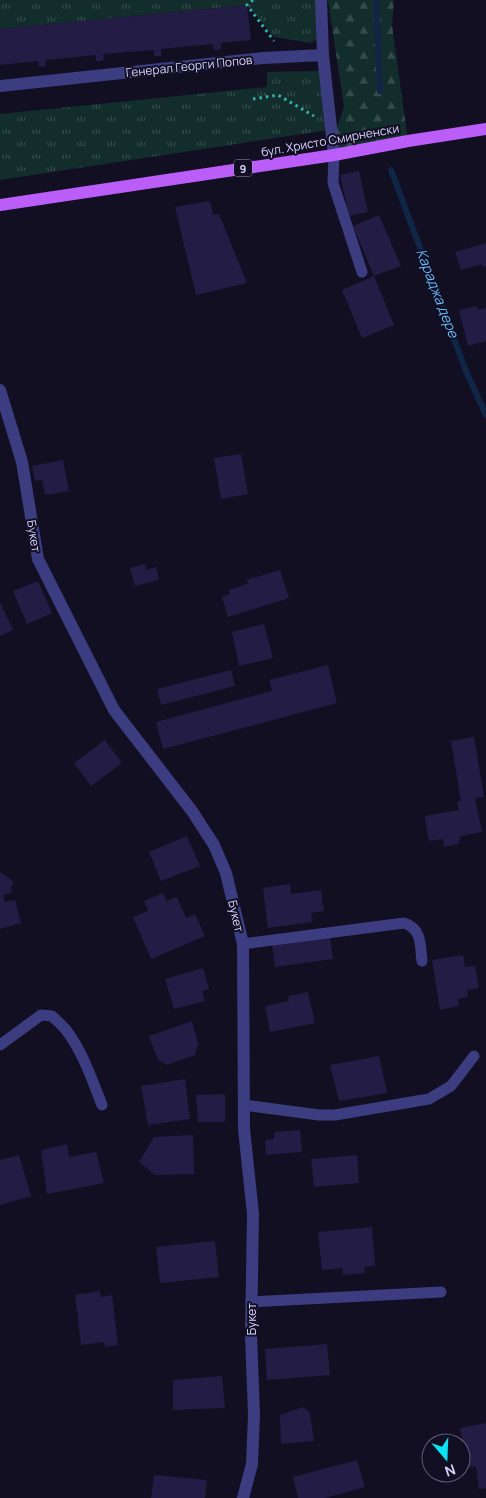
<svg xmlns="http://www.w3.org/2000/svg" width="486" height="1498" viewBox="0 0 486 1498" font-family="Manrope,sans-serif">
<defs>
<pattern id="grass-tufts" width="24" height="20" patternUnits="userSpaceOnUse" patternTransform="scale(1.25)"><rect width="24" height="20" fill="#122d2c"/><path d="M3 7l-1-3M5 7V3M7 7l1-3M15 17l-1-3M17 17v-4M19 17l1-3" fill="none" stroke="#344b4c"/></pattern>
<pattern id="forest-firs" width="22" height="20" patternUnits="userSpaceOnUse" patternTransform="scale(1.25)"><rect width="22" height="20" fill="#122d2c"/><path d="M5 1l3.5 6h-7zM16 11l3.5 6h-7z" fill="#344b4c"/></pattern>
</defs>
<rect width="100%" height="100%" fill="#120f23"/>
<path fill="url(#grass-tufts)" d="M0,0H317V39L311,43L274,37L247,5L0,29Z
M319,71L328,130L0,180V114L267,87V72Z"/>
<path fill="url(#forest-firs)" d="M328,0H394L392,25L408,141L334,155L333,139L344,107Z"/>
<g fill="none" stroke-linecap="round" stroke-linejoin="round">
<path stroke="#102647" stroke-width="6" d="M376,0L380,91
M391,170L466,371L486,415"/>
</g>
<path fill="#231c44" d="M247,5L251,40L221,43V49L214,50L213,44L161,49V56H154V50L103,54L104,60L100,61H96V55L46,60V66L39,67L38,61L0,65V29Z
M359,171L368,212L349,216L340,175Z
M210,201L213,215L219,214L247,283L196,295L175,207Z
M379,215L401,266L374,276L353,226Z
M486,243V266L483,267L482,264L461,270L455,252Z
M374,276L394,325L362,338L342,290Z
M477,306L478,310L486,308V341L468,346L459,310Z
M241,454L248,494L221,499L214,458Z
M63,460L69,491L45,495L42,480L35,481L32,466Z
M145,564L146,570L156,567L159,580L135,586L130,568Z
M280,570L289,598L228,617L222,597L230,594L229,590L249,583L246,580Z
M38,581L52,613L27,624L13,591Z
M0,602L13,630L0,636Z
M264,624L273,658L239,666L232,632Z
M328,665L337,703L163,749L156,722L272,691L269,680Z
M231,670L235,686L161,705L157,689Z
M474,737L484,797L475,798L482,832L460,836L459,844L444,847L443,839L429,841L425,816L459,810L457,802L461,801L451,741Z
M105,740L122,763L91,786L74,763Z
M187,836L200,866L161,881L149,852Z
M0,872L14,882L11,887L12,892L3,895L5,902L15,900L21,923L0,929Z
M290,884L291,894L321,890L324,911L311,913L312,922L268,928L263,888Z
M163,893L166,901L177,897L186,918L195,914L205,936L151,959L133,917L148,911L144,901Z
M330,937L333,959L275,967L272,944Z
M463,955L465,967L475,966L479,988L467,990L468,997L458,999L459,1006L440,1010L432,960Z
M203,968L209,989L202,991L205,1001L174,1009L165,979Z
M308,992L315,1023L270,1032L265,1006L289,1001L288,996Z
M192,1021L198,1043L195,1055L167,1065L158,1060L149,1036Z
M379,1056L387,1093L339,1101L330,1065Z
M185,1079L190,1119L148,1125L141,1086Z
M225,1094V1122H198L196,1095Z
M300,1130L302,1152L266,1155L265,1140L274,1139V1132Z
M193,1135L194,1174L155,1175L139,1162L154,1137Z
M67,1144L69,1157L96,1152L104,1183L47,1194L41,1150Z
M19,1155L31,1196L0,1205V1160Z
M357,1155L359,1183L314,1187L311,1159Z
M372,1227L375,1266L364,1267L365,1273L343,1275V1268L322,1270L318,1232Z
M215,1241L219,1277L160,1283L156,1247Z
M100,1291L101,1297L112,1295L118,1345L105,1347L104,1342L81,1345L75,1295Z
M327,1344L330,1375L267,1380L265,1349Z
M222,1376L225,1408L173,1410V1380Z
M303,1407L310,1413L314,1441L281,1444L280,1415Z
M486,1423V1488L479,1489L476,1466L467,1468L460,1428Z
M357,1460L365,1487L325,1498H298L293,1477Z
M154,1475L207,1480L205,1498H151Z"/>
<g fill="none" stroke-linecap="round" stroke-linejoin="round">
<path stroke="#33b1a6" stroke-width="3" stroke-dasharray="2.5 4" stroke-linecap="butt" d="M253,0L247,5L274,41
M253,99L278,95L314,116"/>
<path stroke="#3c3c81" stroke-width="11" d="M334,155L333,183L362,272
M243,944L404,923C422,929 420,944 422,961
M0,1045L41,1015L52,1016C57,1021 62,1025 66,1030C83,1052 92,1080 102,1105
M244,1105L319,1115H335L429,1099L451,1086L474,1056
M251,1302L441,1292"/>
<path stroke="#3c3c81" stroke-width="12" d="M321,0L323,55L334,155
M0,86L263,58L323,55
M0,390L22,462L38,559L114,710L192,811L214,845L226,873L243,944L244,1129L253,1214L251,1335L254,1415L252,1464L243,1498"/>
<path stroke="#bb5ef9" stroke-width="12" d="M0,205L334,155L408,141L486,129"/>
</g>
<g text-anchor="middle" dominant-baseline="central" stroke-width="4" stroke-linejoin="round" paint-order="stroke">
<rect fill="#120f23" stroke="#9c98bc" stroke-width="1" x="234" y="159.5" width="18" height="17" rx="4"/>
<g font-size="11" font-weight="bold" fill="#d7d3fd">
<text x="243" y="168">9</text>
</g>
<g font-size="12" fill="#d7d3fd" stroke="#120f23">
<text transform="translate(189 66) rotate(-6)">Генерал Георги Попов</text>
<text transform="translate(330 140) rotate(-10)">бул. Христо Смирненски</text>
<text transform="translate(34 536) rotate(81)">Букет</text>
<text transform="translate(236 916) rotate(77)">Букет</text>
<text transform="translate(251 1319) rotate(-90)">Букет</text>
</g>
<g font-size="14" font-style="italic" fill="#65b9f9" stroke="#120f23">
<text transform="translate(438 293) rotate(69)">Караджа дере</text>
</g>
</g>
<g transform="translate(446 1458) rotate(161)"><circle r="24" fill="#120f23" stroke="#615d7a"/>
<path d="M0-4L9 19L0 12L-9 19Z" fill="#09e3f4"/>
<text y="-8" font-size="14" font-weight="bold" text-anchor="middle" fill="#d7d3fd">N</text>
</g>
</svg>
